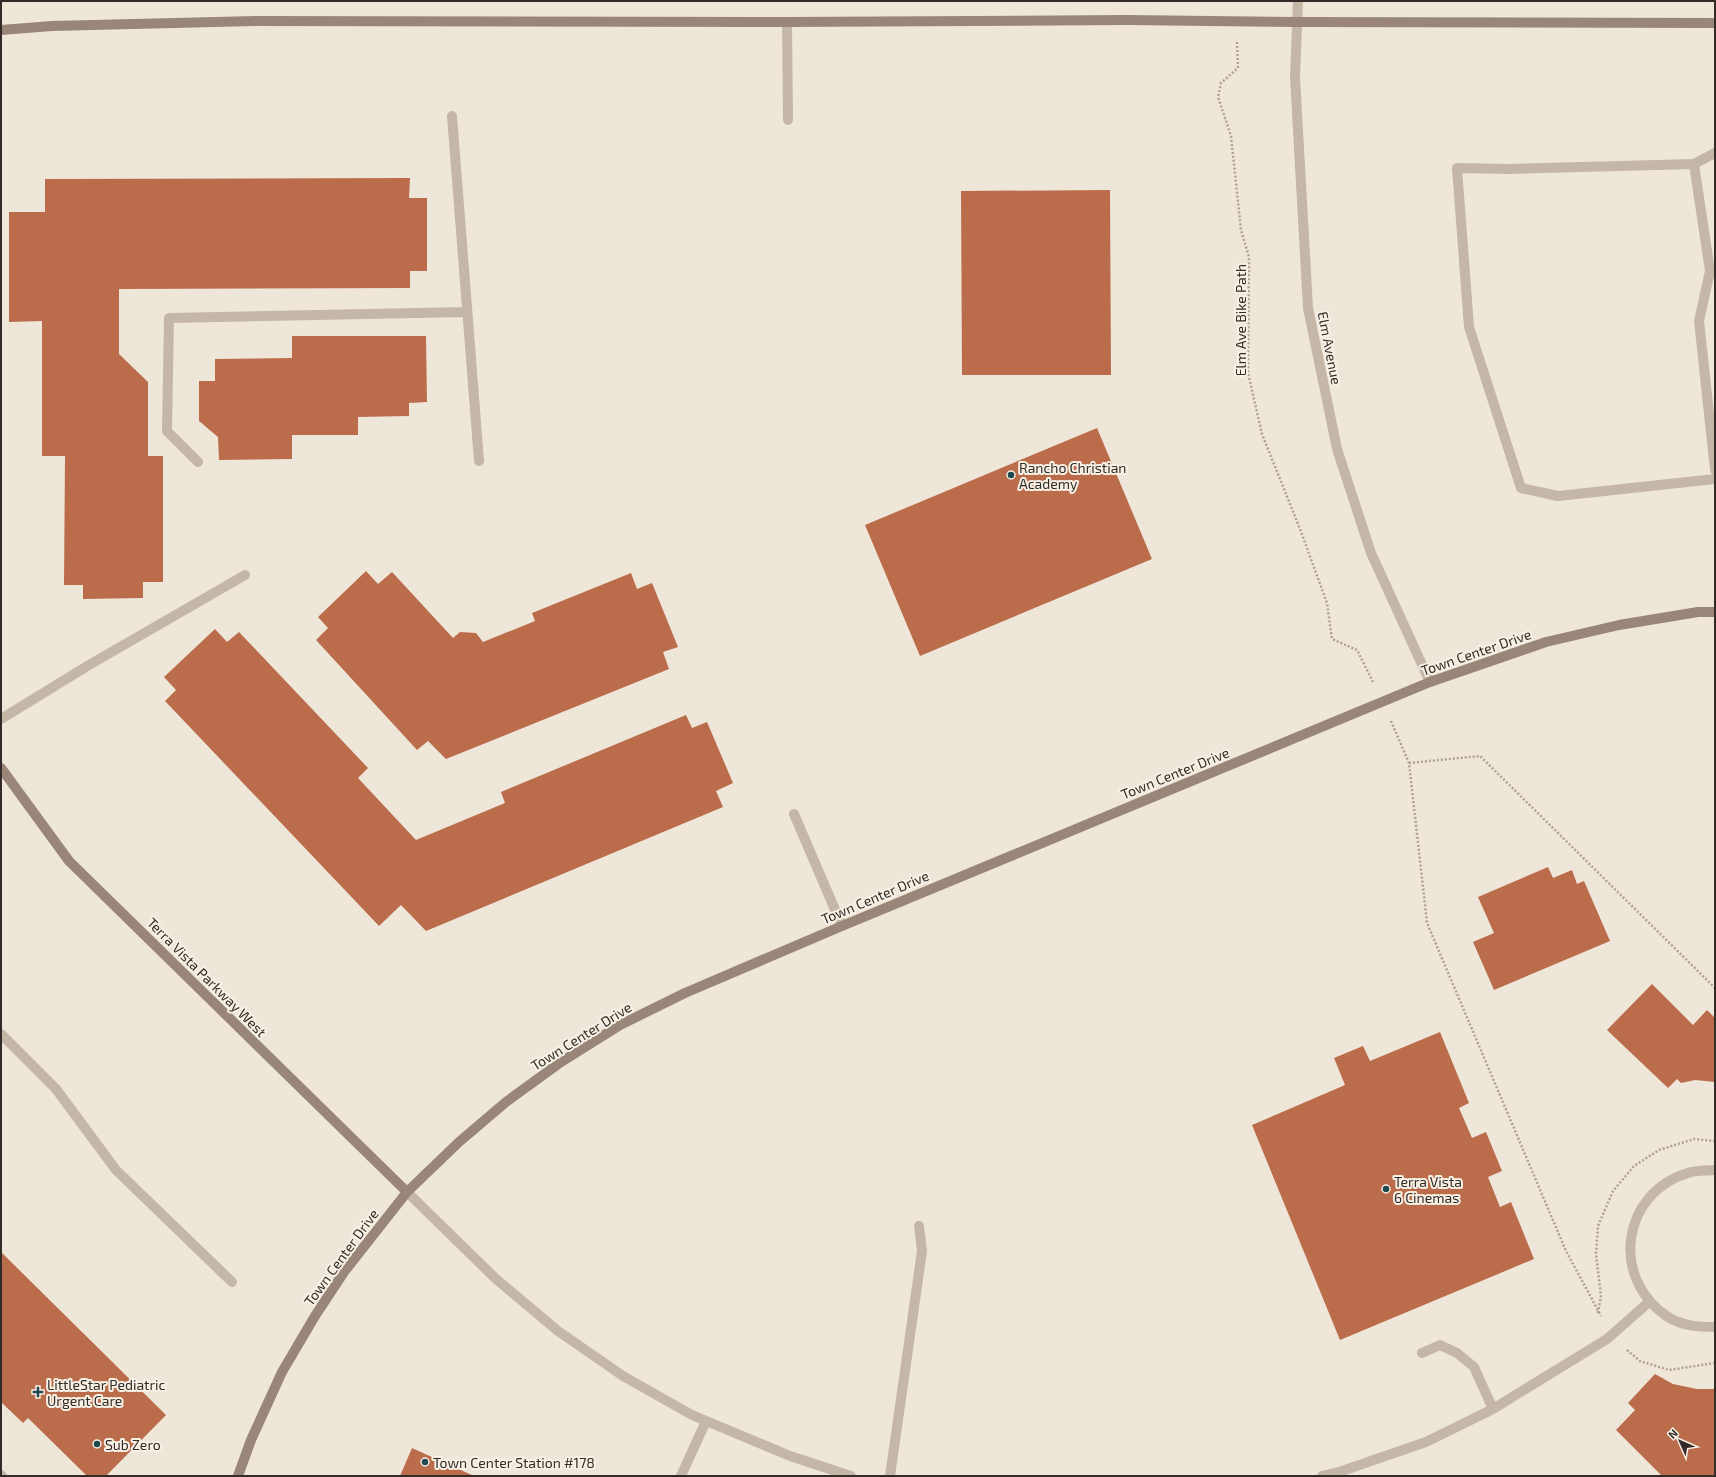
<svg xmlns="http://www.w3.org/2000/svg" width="1716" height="1477" viewBox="0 0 1716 1477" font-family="'Exo 2',sans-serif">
<rect width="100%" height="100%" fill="#efe6da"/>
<path fill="#bb6d4b" d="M410,178L409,198H427V271H410V288L119,289V354L148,382V456H163V582H143V598L83,599V585H64L65,456H42V321L9,322V212H45V179Z
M1110,190L1111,375H962L961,191Z
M292,336H426L427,402L409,403V416L358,417V435H292V459L219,460L218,437L199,421V381H215V359L292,358Z
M1097,428L1152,559L920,656L865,525Z
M366,571L378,584L392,572L453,638L460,632L476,633L483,642L535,621L532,613L631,573L637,589L652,583L678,647L663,652L669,669L446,759L428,741L417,750L316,640L328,628L318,617Z
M215,629L227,642L239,632L368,768L358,778L416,840L505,803L501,792L686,715L692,728L707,722L733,783L716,791L723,807L426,931L401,905L379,926L165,701L176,690L164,677Z
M1548,867L1553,878L1572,870L1577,884L1584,881L1610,941L1494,990L1473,942L1494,933L1478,897Z
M1652,984L1693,1025L1707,1010L1715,1018V1082L1695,1080L1681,1083L1677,1079L1668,1088L1607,1030Z
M1440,1032L1469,1103L1459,1108L1472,1138L1486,1132L1502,1171L1488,1177L1500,1207L1511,1202L1534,1259L1340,1340L1252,1125L1345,1085L1334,1058L1363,1046L1370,1061Z
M1,1252L166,1415L106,1476H87L28,1418L23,1423L1,1402Z
M1655,1374L1673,1384L1697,1389H1715V1476H1662L1616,1430L1635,1410L1628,1403Z
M412,1448L474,1476H400Z"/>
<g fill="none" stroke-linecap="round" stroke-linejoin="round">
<path stroke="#b1a191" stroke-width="2.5" stroke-dasharray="2 2" stroke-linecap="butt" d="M1237,42L1238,68L1221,83L1218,97L1231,136L1241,230L1249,257L1248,373L1262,434L1300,529L1327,603L1332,639L1357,650L1373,682
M1391,721L1409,763L1427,923L1566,1251L1601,1316
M1409,763L1480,756L1715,988
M1598,1313L1601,1296L1596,1254L1598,1226L1613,1191L1634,1166L1659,1150L1694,1139L1715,1141
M1627,1350L1640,1361L1669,1370L1715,1363"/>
<path stroke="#c5b7a7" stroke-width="10" d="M787,22L788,120
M452,116L479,461
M1694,164L1715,153
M1710,271L1694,164L1510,169L1457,168L1469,327L1521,488L1558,496L1715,479
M1715,271H1710L1699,321L1715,470
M198,462L167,431L169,318L467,312
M1,719L89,665L245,575
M794,814L842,926
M1,1034L56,1089L116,1170L232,1282
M1715,1170C1706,1171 1696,1170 1688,1173C1621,1193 1610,1279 1668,1317C1682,1326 1699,1327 1715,1327
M407,1192L495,1278L558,1331L623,1376L692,1415L790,1456L851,1476
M1422,1353L1440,1345L1457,1353L1474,1367L1493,1409
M1,1475L2,1476
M681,1476L706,1421
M890,1476L922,1251L919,1226
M1322,1476L1342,1471L1426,1442L1493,1409L1607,1339L1649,1302"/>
<path stroke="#c5b7a7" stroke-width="10" d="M1298,1L1295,77L1308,308L1337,449L1371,553L1430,682"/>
<path stroke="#998679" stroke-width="10" d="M1,30L52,26L257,21L787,22L1127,20L1297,22L1715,23
M1,768L69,861L407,1192
M238,1476L251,1440L282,1372L315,1316L344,1272L407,1192L459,1142L506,1102L561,1062L620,1025L685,993L842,926L1430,682L1546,642L1619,625L1698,612H1715"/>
</g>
<g fill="#204a50" stroke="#f7f0e5" stroke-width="1.5">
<circle cx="1011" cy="475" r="4"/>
<circle cx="1386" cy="1189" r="4"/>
<path d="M36 1386h4v4h4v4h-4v4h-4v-4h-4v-4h4z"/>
<circle cx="97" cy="1444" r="4"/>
<circle cx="425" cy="1462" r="4"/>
</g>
<g text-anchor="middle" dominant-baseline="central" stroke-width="4" stroke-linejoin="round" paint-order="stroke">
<g font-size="14" fill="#332b27" stroke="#f7f0e5">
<text transform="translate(1240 320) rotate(-90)">Elm Ave Bike Path</text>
<text transform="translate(1330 348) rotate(79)">Elm Avenue</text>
<text transform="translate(1476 652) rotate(-19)">Town Center Drive</text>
<text transform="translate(1175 773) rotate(-22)">Town Center Drive</text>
<text transform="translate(875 897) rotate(-23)">Town Center Drive</text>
<text transform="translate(207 977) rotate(45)">Terra Vista Parkway West</text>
<text transform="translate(581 1036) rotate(-32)">Town Center Drive</text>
<text transform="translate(341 1257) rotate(-54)">Town Center Drive</text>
</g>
<g font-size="14" fill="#332b27" stroke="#f7f0e5" text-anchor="start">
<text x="1019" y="467">Rancho Christian<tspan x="1019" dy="16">Academy</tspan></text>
<text x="1394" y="1181">Terra Vista<tspan x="1394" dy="16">6 Cinemas</tspan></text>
<text x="47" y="1384">LittleStar Pediatric<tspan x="47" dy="16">Urgent Care</tspan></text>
<text x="105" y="1444">Sub Zero</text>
<text x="433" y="1462">Town Center Station #178</text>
</g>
</g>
<rect width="1716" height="1477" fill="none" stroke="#332b27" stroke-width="4"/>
<g transform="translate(1680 1441) rotate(315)" stroke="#f7f0e5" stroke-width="3" paint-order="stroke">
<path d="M0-3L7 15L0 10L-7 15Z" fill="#332b27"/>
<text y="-6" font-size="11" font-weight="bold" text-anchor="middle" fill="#332b27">N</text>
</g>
</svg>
